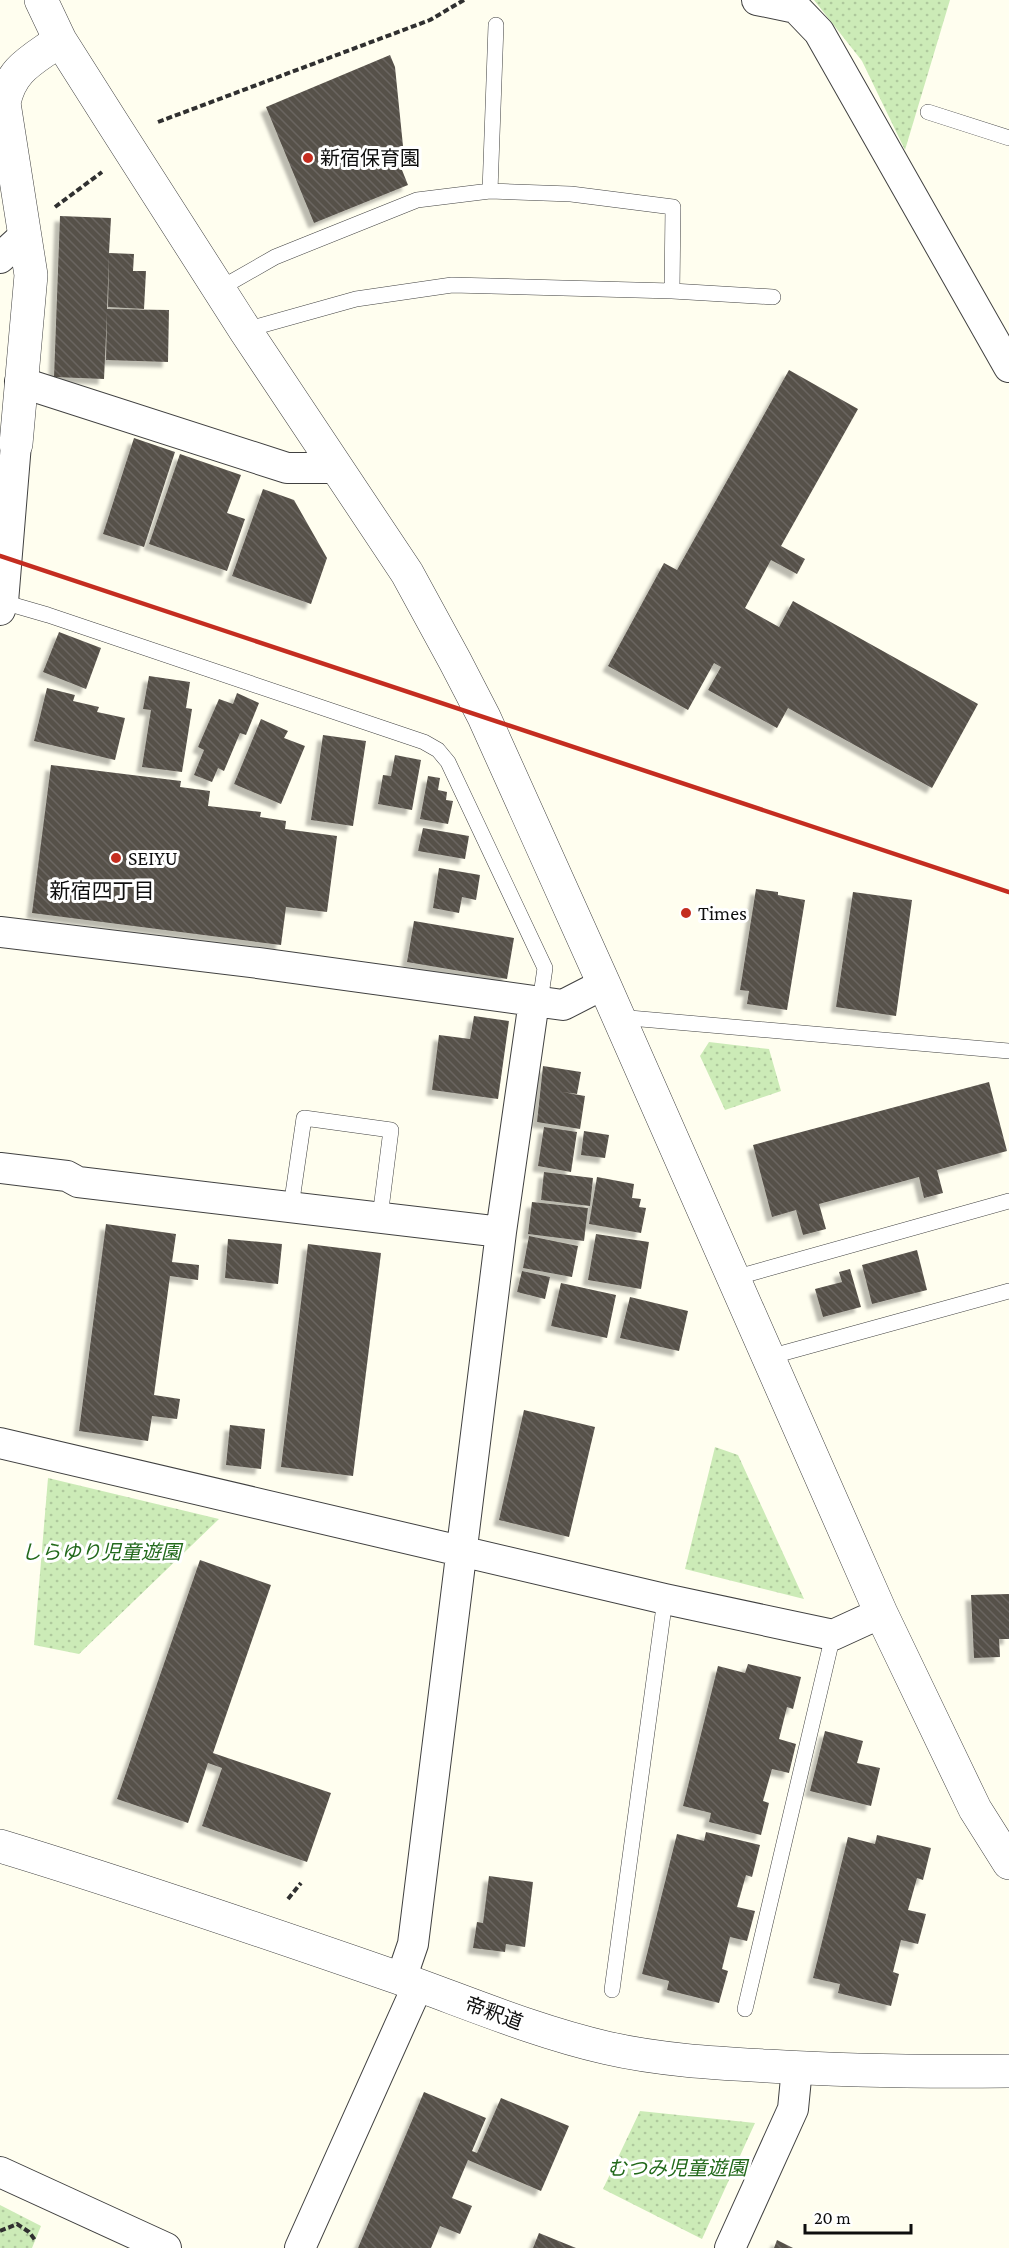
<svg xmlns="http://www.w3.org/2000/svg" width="1009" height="2248" viewBox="0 0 1009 2248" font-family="'Crimson Pro','Noto Sans JP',serif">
<defs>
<pattern id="grass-dots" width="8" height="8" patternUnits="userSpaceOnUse" patternTransform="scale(1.5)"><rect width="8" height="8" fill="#ccebb7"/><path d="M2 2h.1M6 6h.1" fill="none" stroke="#aec89c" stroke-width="1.8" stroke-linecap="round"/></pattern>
<pattern id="building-back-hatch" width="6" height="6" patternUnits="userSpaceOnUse" patternTransform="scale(1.5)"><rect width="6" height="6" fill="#57514a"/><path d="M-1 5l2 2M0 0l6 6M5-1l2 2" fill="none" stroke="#6a6560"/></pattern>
<filter id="shadow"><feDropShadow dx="-5.5" dy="5.5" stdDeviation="1.5" flood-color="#0004"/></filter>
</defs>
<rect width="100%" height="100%" fill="#fffeef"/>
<path fill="url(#grass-dots)" d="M814,0H950L905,150L862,61Z
M709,1042L769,1049L781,1091L725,1110L700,1056Z
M715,1447L738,1455L804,1599L685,1569Z
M48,1478L219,1519L79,1654L34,1645Z
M640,2111L755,2123L702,2239L603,2189Z
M0,2205L41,2226L32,2248H0Z"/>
<path fill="url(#building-back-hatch)" filter="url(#shadow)" d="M390,55L395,67L403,146L394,150L408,185L314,223L266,107Z
M60,216L111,218L109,253L134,254L133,271H146L144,309L108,307L109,257L107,309L169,310L168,362L106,360L107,313L104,379L54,377Z
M789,370L858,409L781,546L805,559L797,574L771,560L745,608L779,627L793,601L978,704L932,788L788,708L777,728L708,690L721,667L714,663L688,710L608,666L664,563L677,570Z
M134,438L175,452L144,547L103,534Z
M180,454L241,475L227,513L245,519L227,571L149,544Z
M263,489L294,500L327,558L311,604L232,576Z
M59,632L101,648L86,689L43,672Z
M149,676L190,682L186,708L192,709L182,772L142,767L151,710L143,709Z
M47,688L75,695L73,701L99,707L97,712L125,718L115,760L34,741Z
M237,693L259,703L246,735L240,733L224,771L218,768L212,782L194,775L204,750L198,747L219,699L233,704Z
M261,719L288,731L284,738L305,746L281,804L234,784Z
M323,735L366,741L353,826L311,820Z
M395,755L421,760L412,810L378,804L383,775L391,776Z
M51,765L181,781L180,787L210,791L208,806L261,812L260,817L286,821L285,829L337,836L327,912L286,907L281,945L32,913Z
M428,776L440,778L438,790L447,792L446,800L453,801L448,824L420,819Z
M423,828L469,836L465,859L418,851Z
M439,868L480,875L476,900L462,897L459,913L433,908Z
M756,889L778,892V895L805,900L787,1010L747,1004L749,991L740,990Z
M853,892L912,900L896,1016L836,1007Z
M414,921L514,938L507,979L407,962Z
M474,1016L509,1021L498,1099L432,1090L439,1035L470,1039Z
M543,1066L581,1072L577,1094L562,1092L585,1096L580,1129L537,1122Z
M989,1082L1007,1151L937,1170L943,1193L924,1198L919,1177L819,1204L826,1229L803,1235L796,1210L772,1217L753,1145Z
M544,1127L577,1132L571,1172L538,1166Z
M584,1131L609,1135L605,1158L581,1155Z
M544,1172L593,1178L590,1206L541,1200Z
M597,1177L634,1184L632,1198L641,1199L639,1207L646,1208L641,1233L589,1224Z
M532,1202L588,1208L584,1241L528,1234Z
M106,1224L176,1234L172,1262L199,1265L198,1280L170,1276L154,1395L180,1399L177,1419L152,1416L148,1441L79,1431Z
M596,1234L649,1242L641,1289L588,1280Z
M529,1236L578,1246L572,1277L523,1268Z
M228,1239L282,1244L278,1284L225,1278Z
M308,1244L381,1253L353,1476L281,1467Z
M917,1250L927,1290L872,1304L862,1265Z
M850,1269L861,1307L823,1317L815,1289L842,1282L839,1272Z
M522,1271L550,1277L545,1299L517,1292Z
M561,1283L616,1295L607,1338L551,1326Z
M630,1297L688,1311L679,1351L620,1338Z
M524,1410L595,1427L569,1537L499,1520Z
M230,1425L265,1429L261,1469L226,1465Z
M200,1560L271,1585L213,1753L331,1793L307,1862L202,1826L222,1768L208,1763L188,1823L117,1799Z
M1009,1594V1639H999L1000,1657L974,1658L971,1595Z
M748,1664L801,1677L793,1709L787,1707L779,1739L796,1744L789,1773L772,1769L763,1801L769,1803L761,1835L709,1822L711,1813L683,1806L718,1666L745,1673Z
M825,1731L863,1741L857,1763L880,1768L871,1806L810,1791Z
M706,1832L760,1845L752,1877L746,1875L737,1907L755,1911L747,1941L730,1937L722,1969L728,1971L719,2003L667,1990L669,1981L642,1974L677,1834L704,1841Z
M877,1835L931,1848L923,1880L917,1878L908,1910L926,1914L918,1944L901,1940L893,1972L899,1974L891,2006L838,1993L840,1984L813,1978L848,1837L875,1844Z
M489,1876L533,1882L525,1947L506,1944L505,1952L473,1948L477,1922L483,1923Z
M424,2092L486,2118L472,2151L477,2153L501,2098L569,2126L541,2191L468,2160L452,2198L472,2206L460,2234L440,2226L431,2248H358Z
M539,2233L576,2248H533Z
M777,2240L793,2248H774Z"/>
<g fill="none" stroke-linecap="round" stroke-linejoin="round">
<g stroke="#414141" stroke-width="16">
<path id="service" d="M928,112L1009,138
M490,191L496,25
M219,289L275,257L417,200L490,191L571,194L673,207L672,291
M245,330L356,299L452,285L672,291L773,297
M3,602L48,615L424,742L438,750L448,762L545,968L540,1002
M618,1017L1009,1051
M291,1207L304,1118L391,1130L380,1217
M734,1278L1009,1201
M769,1357L1009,1291
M612,1990L665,1599
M745,2009L833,1635"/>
</g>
<g stroke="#414141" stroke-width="32">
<path id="minor" d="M757,0L796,8L819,32L1009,367
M0,258L24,236
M20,382L287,468H337
M0,610L3,602L16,444
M0,932L258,963L563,1005L604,984
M0,1168L67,1176L78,1182L501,1232
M0,1443L665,1599L833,1635L881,1613
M401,1979L413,1944L501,1232L534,1001
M0,2172L166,2248
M300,2248L418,1985
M730,2248L793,2109L797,2068"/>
</g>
<g stroke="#414141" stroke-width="34">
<path id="tertiary" d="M41,0L60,40L112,122L245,330L407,573L455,661L484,717L604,984L881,1613L975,1809L1009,1863
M16,444L31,275L4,103C11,68 33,60 60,40
M0,1846C132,1886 263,1931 393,1976C464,2001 533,2031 607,2048C659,2060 714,2063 768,2066C848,2071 929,2072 1009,2071"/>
</g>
<path stroke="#303030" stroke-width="4" stroke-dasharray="6 3" stroke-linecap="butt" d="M158,122L430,20L464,0
M55,207L102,172
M288,1899L301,1883
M0,2231L17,2224L29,2232L35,2240"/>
<use href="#service" stroke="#fff" stroke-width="15"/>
<use href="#minor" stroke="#fff" stroke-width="30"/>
<use href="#tertiary" stroke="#fff" stroke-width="33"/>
<path stroke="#c42d20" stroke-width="4.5" d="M0,556L1009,892"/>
</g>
<g fill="#c42d20" stroke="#fff" stroke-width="2">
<circle cx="308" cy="158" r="6"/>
<circle cx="116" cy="858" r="6"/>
<circle cx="686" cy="913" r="6"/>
</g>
<g text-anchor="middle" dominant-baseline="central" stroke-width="6" stroke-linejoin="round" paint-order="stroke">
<g font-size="20" fill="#0e0e0e" stroke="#fff" text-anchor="start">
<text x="320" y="158">新宿保育園</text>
<text x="128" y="858">SEIYU</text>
<text x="698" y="913">Times</text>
</g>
<g font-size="20" font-style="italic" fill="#22691b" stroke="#fff">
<text x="101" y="1552">しらゆり児童遊園</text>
<text x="677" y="2168">むつみ児童遊園</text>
</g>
<g font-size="20" fill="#0e0e0e" stroke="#fff">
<text transform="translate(494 2013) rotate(20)">帝釈道</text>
</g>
<g font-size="21" fill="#0e0e0e" stroke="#fff">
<text x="102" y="891">新宿四丁目</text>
</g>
</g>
<path d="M805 2224v9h106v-9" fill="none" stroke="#0e0e0e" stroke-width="3"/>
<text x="814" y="2224" font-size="18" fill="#0e0e0e" stroke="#ffffff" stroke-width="4.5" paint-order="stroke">20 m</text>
</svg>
